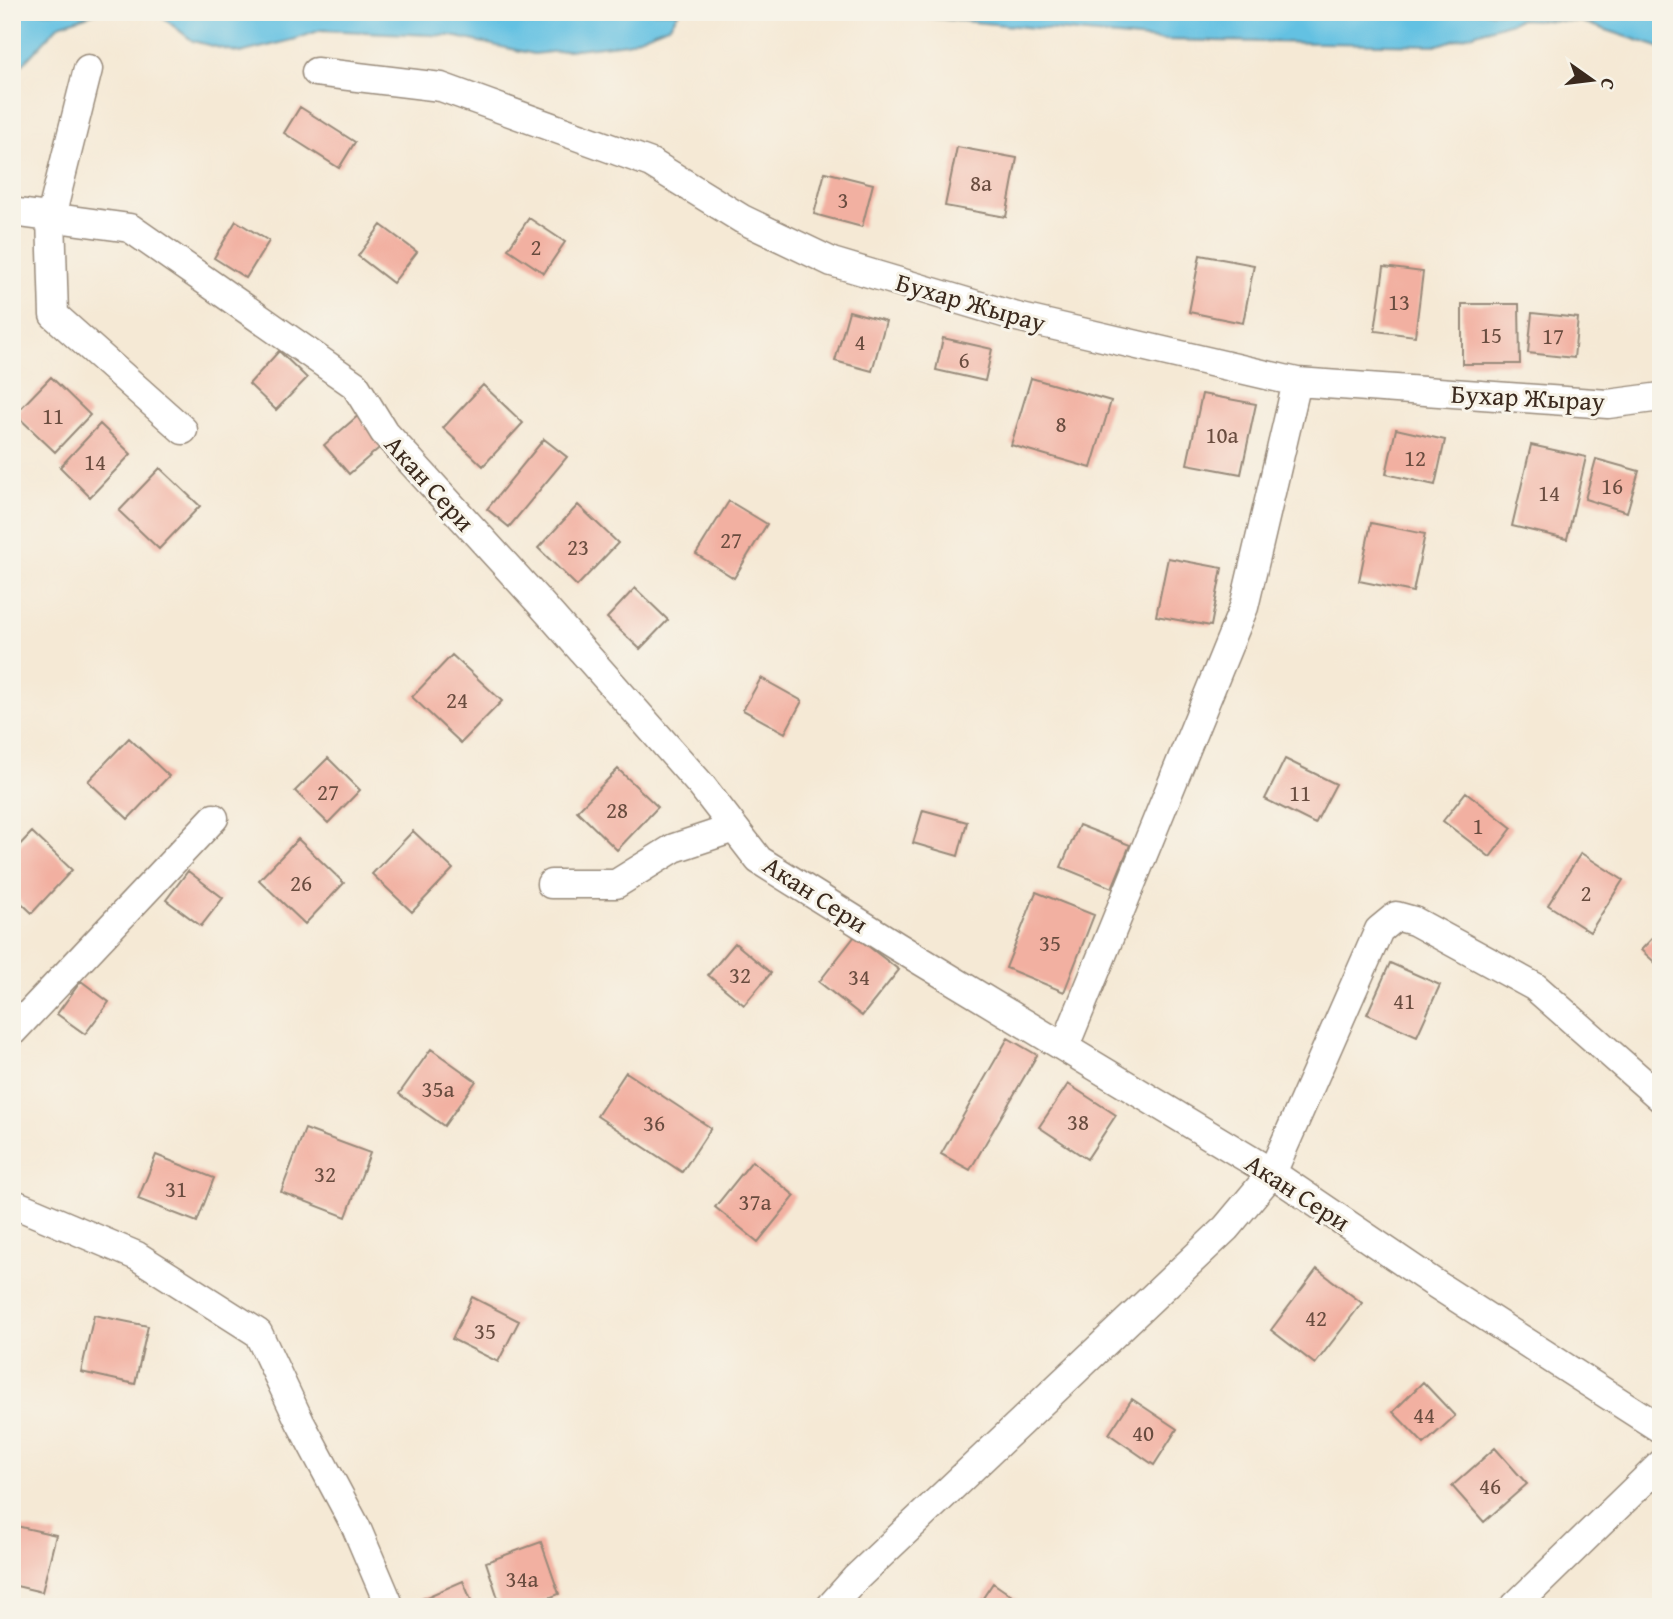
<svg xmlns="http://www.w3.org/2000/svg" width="1673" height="1619" viewBox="0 0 1673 1619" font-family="'Gentium Book Plus',serif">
<rect width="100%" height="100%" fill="#f7f3e8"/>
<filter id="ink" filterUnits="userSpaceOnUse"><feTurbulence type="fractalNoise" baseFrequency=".0143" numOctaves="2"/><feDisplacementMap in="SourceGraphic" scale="14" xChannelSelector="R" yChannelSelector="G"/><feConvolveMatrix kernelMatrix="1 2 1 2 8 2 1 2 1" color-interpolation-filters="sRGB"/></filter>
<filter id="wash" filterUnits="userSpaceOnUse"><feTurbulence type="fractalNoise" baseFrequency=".00686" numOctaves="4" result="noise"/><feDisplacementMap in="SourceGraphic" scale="28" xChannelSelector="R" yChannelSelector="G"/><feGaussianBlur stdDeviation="1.57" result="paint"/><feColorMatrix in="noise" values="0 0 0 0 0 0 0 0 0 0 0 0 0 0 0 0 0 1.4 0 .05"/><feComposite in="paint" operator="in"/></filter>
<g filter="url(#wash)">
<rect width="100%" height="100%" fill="#f5e9d5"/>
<path fill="#64c1e2" stroke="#507680" stroke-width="2" d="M12,12H98L59,25L23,64L12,67Z
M153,12H679L670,25L627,43L534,54L452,36L321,30L296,39L240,53L193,41L158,14Z
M871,12H1661V48L1582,22L1521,19L1438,45L1158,40Z"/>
<g id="blocks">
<path fill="#f2b0a1" d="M300,107L355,142L339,168L284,133Z
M957,147L1017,158L1006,217L945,206Z
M825,172L873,184L862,227L814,214Z
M529,218L565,242L544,273L508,249Z
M236,221L269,241L246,278L214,258Z
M381,225L417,252L393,283L358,256Z
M1200,255L1254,265L1243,323L1189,312Z
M1384,267L1423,272L1415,336L1375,331Z
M1462,304H1519L1520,364H1462Z
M849,311L886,321L872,371L835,361Z
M1532,313L1578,318L1574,358L1528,353Z
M943,338L992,349L985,381L936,370Z
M279,351L307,378L276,410L249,384Z
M51,377L90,415L55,452L15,414Z
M1031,378L1111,401L1091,468L1011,445Z
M483,385L523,423L483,466L443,428Z
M1202,394L1256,404L1241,474L1187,464Z
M360,414L385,443L349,474L324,445Z
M100,424L131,454L90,497L60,467Z
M1396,429L1445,440L1435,485L1386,474Z
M544,439L567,457L509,527L487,509Z
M1531,445L1586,457L1567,539L1512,526Z
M1596,459L1639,471L1627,512L1585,499Z
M160,468L200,506L159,549L119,511Z
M729,501L767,524L734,578L696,554Z
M578,505L618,543L577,586L538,548Z
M1371,523L1425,534L1413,592L1359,581Z
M1168,558L1222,568L1211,626L1156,616Z
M635,588L668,620L640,649L607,618Z
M452,655L502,701L461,743L412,697Z
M761,678L802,701L785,733L743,710Z
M129,738L169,776L128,819L88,781Z
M328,758L360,790L328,823L295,791Z
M1285,759L1336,784L1315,824L1265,799Z
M618,769L658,807L617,850L577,811Z
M1466,792L1512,828L1490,857L1443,821Z
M923,810L967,822L958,856L913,843Z
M1079,825L1130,845L1112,888L1061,867Z
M413,831L453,869L412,912L372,874Z
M32,832L72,870L32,913L12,894V853Z
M298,839L344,883L305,924L259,880Z
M1581,853L1623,880L1590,932L1548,905Z
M188,871L223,898L201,926L166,900Z
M1036,892L1094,915L1064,992L1006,968Z
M1661,929V968L1641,950Z
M855,936L899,970L862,1016L819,982Z
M735,943L771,973L744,1005L708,975Z
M1390,963L1440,985L1417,1036L1367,1014Z
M81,981L109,1002L85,1034L57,1014Z
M1008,1038L1037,1055L970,1170L941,1154Z
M431,1049L476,1081L444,1126L399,1094Z
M626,1072L711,1128L682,1172L597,1116Z
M1068,1084L1116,1115L1087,1159L1039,1127Z
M305,1129L370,1153L346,1217L281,1192Z
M156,1155L214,1178L197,1222L138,1199Z
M752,1161L795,1196L758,1242L715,1207Z
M1317,1269L1362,1303L1315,1364L1271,1330Z
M472,1297L519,1321L498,1362L452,1339Z
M94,1315L148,1326L135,1384L81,1372Z
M1423,1382L1455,1416L1424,1444L1393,1412Z
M1132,1399L1177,1429L1154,1465L1109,1434Z
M1495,1448L1527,1484L1484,1522L1452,1486Z
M12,1525L56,1535L42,1592L12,1585Z
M541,1542L559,1594L525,1607H501L486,1562Z
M463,1581L474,1607H419L417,1601Z
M993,1583L1028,1607H977Z"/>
</g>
</g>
<g filter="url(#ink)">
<use href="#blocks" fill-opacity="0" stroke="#988a7a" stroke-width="2"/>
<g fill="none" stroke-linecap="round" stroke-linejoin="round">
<g stroke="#988a7a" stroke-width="31">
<path id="street" d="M88,69L51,217L54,315L183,430
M316,72L441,87L651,163L742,219L832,262L1017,317L1297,382L1608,404L1661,397
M12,212L130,228L355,385L384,432L541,604L701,785L759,860L898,947L1272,1173L1434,1283L1661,1429
M551,884H616L674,848L734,828
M12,1032L214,818
M1065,1046L1244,607L1297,382
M12,1203L137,1256L258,1333L300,1422L356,1527L390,1607
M830,1607L855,1579L1226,1228L1272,1173L1379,930L1396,916L1414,921L1535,987L1661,1098
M1514,1607L1661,1464"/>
</g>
<use href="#street" stroke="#fff" stroke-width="28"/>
</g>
</g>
<g text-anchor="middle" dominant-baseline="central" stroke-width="6" stroke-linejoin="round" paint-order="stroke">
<g font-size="23" fill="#694c3f">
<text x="981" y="182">8а</text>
<text x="843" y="199">3</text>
<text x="536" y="246">2</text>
<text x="1399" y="301">13</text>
<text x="1491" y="334">15</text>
<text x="1553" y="335">17</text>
<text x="860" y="341">4</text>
<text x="964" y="359">6</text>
<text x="53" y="415">11</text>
<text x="1061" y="423">8</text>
<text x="1222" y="434">10а</text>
<text x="1415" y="457">12</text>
<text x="95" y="461">14</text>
<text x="1612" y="485">16</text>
<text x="1549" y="492">14</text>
<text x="731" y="539">27</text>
<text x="578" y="546">23</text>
<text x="457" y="699">24</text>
<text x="328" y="791">27</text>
<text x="1300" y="792">11</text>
<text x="617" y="809">28</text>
<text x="1478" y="825">1</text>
<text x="301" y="882">26</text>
<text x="1586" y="892">2</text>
<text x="1050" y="942">35</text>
<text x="740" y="974">32</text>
<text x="859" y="976">34</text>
<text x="1404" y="1000">41</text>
<text x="438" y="1088">35а</text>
<text x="1078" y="1121">38</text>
<text x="654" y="1122">36</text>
<text x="325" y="1173">32</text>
<text x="176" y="1188">31</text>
<text x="755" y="1201">37а</text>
<text x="1316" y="1317">42</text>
<text x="485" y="1330">35</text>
<text x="1424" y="1414">44</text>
<text x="1143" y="1432">40</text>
<text x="1490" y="1485">46</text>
<text x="522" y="1578">34а</text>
</g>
<g font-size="26" fill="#3b2a1e" stroke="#f7f3e8">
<text transform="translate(971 302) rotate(16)">Бухар Жырау</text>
<text transform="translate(1528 397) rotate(3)">Бухар Жырау</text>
<text transform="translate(430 483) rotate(48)">Акан Сери</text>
<text transform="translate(816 894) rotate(33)">Акан Сери</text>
<text transform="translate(1298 1192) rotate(33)">Акан Сери</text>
</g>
</g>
<rect width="1673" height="1619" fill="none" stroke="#f7f3e8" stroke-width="42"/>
<g transform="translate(1592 80) rotate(104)" stroke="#f7f3e8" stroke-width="5" paint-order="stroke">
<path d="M0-5L12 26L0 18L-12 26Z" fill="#3b2a1e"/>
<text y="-10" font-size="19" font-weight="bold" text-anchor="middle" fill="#3b2a1e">С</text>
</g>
</svg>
